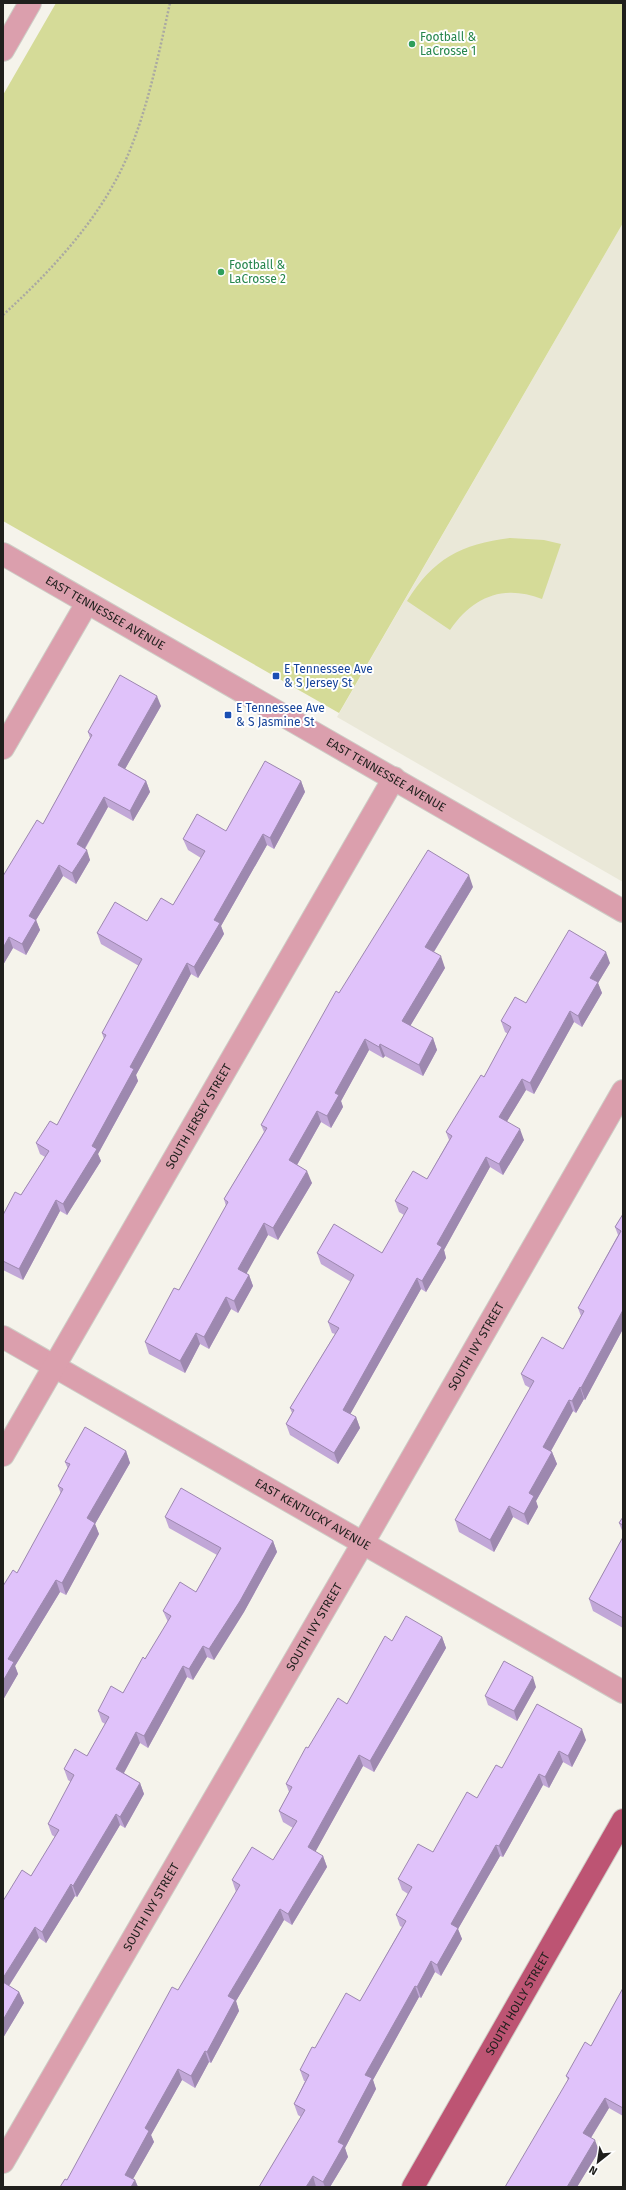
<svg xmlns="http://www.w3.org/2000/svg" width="626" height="2190" viewBox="0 0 626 2190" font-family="'Fira Sans',sans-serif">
<rect width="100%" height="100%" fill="#f5f3eb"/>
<path fill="#eae8d8" d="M623,223V882L337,717Z"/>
<path fill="#d5db98" d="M56,3H623V223L339,713L3,521V95Z
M510,538L544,540L561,544L542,599C503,584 473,597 450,630L407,601C433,559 461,544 510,538Z"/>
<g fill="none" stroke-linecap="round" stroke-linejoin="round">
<g stroke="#cecdc6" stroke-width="24">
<g id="minor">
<path d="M3,50L30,3"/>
<path id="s1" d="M3,554L623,911"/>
<path d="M3,748L87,603"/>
<path id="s2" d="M3,1337L623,1692"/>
<path id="s3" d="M3,1455L394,778"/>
<path id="s4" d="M3,2162L363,1543L623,1091"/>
</g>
</g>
<g stroke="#cecdc6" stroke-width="24">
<g id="major">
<path id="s5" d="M413,2187L623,1820"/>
</g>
</g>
<path stroke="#aaa9a2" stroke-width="2.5" stroke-dasharray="2 2" stroke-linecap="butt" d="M3,315C50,272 97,222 124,164C147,113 158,57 170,3"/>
<use href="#minor" stroke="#db9fad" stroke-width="22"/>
<use href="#major" stroke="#bd5473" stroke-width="22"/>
</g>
<path fill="#c1a7d7" d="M161,706L125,769L146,781L150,792L133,821L108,807L85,849L90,860L76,884L63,876L36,920L40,930L26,955L13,948L3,965V876L43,824L90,738L88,732Z
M301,781L305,792L274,849L267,845L221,926L224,934L198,978L191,974L136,1075L138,1081L98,1154L101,1161L67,1215L60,1211L23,1280L3,1270V1215L21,1195L45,1157L40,1154L36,1143L57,1125L104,1039L102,1033L139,966L101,944L97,933L147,921L173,905L201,858L188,850L183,839L226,831Z
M473,887L434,952L445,968L410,1026L433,1038L437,1050L423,1076L385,1056L383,1058L369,1050L341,1101L343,1107L331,1128L321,1122L297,1165L312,1183L278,1240L268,1235L246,1273L249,1275L253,1286L238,1313L231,1309L209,1349L200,1344L185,1373L149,1354L145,1342L179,1290L226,1206L224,1199L264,1132L261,1125L339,993Z
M610,963L598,983L602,993L582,1027L574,1022L534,1094L526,1090L507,1121L524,1140L503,1175L490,1167L444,1250L446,1258L426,1292L421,1289L350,1414L356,1417L360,1428L338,1464L290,1435L286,1424L292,1413L290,1408L335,1334L332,1333L328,1322L351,1282L321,1264L317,1253H382L404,1215L399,1212L395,1201L427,1179L449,1140L446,1132L484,1077L508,1034L505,1032L501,1021L526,1003Z
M623,1214V1329L585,1400L584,1399L576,1413L573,1411L551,1451L552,1452L557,1464L536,1501L538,1507L528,1525L513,1517L494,1552L459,1532L455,1520L530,1388L525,1385L521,1374L563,1349L581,1316L578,1308L618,1235L615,1227Z
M126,1451L130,1463L95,1524L99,1534L66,1595L60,1592L15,1666L18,1674L3,1700V1586L17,1573L61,1494L58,1486L68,1469L65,1462Z
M165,1517L273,1541L277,1552L244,1612L214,1660L207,1657L193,1680L187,1677L148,1748L140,1743L124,1773L140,1783L144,1794L125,1828L120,1825L77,1897L75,1896L46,1943L39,1938L9,1986L19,1992L24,2003L3,2038V1901L31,1876L55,1837L52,1835L48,1824L71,1782L68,1780L64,1769L87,1756L105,1724L102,1722L98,1711L123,1693L145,1659L168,1622L163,1611L196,1592L217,1555L169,1528Z
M623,1517V1533L619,1523Z
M623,1537V1628L593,1611L589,1599Z
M442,1637L446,1648L374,1772L363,1766L315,1852L323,1856L327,1867L292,1925L284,1920L236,2001L239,2011L211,2063L209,2062L195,2088L182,2080L151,2135L154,2142L133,2179L135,2180L138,2187H60L67,2180L178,1990L236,1892L232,1880L273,1860L293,1828L283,1822L279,1811L289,1792L286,1784L308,1748L347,1704L392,1641Z
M536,1687L517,1721L488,1705L485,1696Z
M586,1740L572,1767L563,1762L549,1788L543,1785L503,1857L500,1856L458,1929L462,1939L441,1976L435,1972L421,1998L419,1997L373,2080L376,2089L345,2148L348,2157L330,2187H259L301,2117L298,2115L294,2104L305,2081H304L300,2070L315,2048L360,2001L402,1927L400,1926L396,1915L408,1894L402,1890L398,1879L433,1852L502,1768Z
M623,1988V2116L609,2108L591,2138L599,2151L577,2187L568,2080L566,2076L591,2046Z"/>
<path fill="#9d88af" d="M157,696L161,706L121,776L118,765Z
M146,781L150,792L133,821L130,811Z
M301,781L305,792L274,849L270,838Z
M104,797L108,807L81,855L77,844Z
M263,834L267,845L221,926L224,934L198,978L194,967L214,920Z
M87,850L90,860L76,884L72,873Z
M59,865L63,876L36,920L40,930L26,955L22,944L29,916Z
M469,875L473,887L430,958L425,947Z
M9,937L13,948L3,965V948Z
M606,952L610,963L598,983L602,993L582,1027L578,1016L590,978Z
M441,956L445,968L406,1033L402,1021Z
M187,963L191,974L136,1075L138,1081L98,1154L101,1161L67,1215L63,1204L92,1146L130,1067Z
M570,1011L574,1022L534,1094L530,1083Z
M433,1038L437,1050L423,1076L419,1065Z
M365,1039L369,1050L341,1101L343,1107L331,1128L327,1116L335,1093Z
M380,1044L385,1056L383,1058L379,1047Z
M522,1079L526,1090L503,1128L499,1117Z
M317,1111L321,1122L293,1172L289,1160Z
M520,1129L524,1140L503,1175L499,1164Z
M486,1157L490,1167L444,1250L446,1258L426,1292L422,1281L437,1244Z
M307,1171L312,1183L278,1240L273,1228Z
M56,1200L60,1211L23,1280L19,1269Z
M264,1223L268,1235L243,1280L238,1269Z
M249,1275L253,1286L238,1313L234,1301Z
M417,1278L421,1289L347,1420L343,1410Z
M226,1297L231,1309L209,1349L204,1337Z
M623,1310V1329L585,1400L581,1388Z
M196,1333L200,1344L185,1373L180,1361Z
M580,1387L584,1399L576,1413L572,1401Z
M569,1400L573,1411L547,1458L543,1447Z
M356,1417L360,1428L338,1464L334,1453Z
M126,1451L130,1463L95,1524L99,1534L66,1595L62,1583L87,1518Z
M552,1452L557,1464L536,1501L538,1507L528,1525L524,1514L529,1493Z
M509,1506L513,1517L494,1552L490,1540Z
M273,1541L277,1552L244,1612L214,1660L209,1649Z
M56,1580L60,1592L15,1666L18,1674L3,1700V1681L8,1659Z
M442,1637L446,1648L374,1772L370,1761Z
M203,1646L207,1657L193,1680L189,1669Z
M183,1666L187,1677L148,1748L144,1736Z
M533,1677L536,1687L517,1721L514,1711Z
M582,1729L586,1740L572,1767L568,1756Z
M136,1732L140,1743L120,1780L116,1769Z
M559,1751L563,1762L549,1788L545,1777Z
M359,1755L363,1766L312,1858L308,1847Z
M539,1774L543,1785L503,1857L499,1846Z
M140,1783L144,1794L125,1828L120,1817Z
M116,1814L120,1825L77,1897L73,1886Z
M496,1845L500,1856L458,1929L462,1939L441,1976L437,1965L451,1924Z
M323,1856L327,1867L292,1925L288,1914Z
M71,1884L75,1896L46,1943L42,1932Z
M280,1909L284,1920L236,2001L239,2011L211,2063L207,2052L228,1996Z
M35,1927L39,1938L5,1992L3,1986V1978Z
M431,1961L435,1972L421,1998L417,1987Z
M415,1986L419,1997L373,2080L376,2089L345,2148L348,2157L330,2187H325L323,2182L365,2075Z
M19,1992L24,2003L3,2038V2020Z
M205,2051L209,2062L195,2088L191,2076Z
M178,2069L182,2080L151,2135L154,2142L129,2186L125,2175L145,2128Z
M605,2098L609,2108L587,2144L583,2133Z
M595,2140L599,2151L577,2187H567Z
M313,2176L316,2187H306Z
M135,2180L138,2187H131Z"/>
<path fill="#e0c2fa" stroke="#9d88af" d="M120,675L157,696L118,765L146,781L130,811L104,797L77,844L87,850L72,873L59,865L29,916L36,920L22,944L9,937L3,948V876L37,820L43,824L92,735L88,732Z
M265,761L301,781L270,838L263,834L214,920L220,923L194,967L187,963L130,1067L134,1069L92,1146L97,1149L63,1204L56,1200L19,1269L3,1261V1215L15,1192L21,1195L49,1151L36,1143L50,1121L57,1125L106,1035L102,1033L142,959L97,933L115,902L147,921L161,898L173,905L205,851L183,839L197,814L226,831Z
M428,850L469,875L425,947L441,956L402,1021L433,1038L419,1065L380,1044L379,1047L365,1039L335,1093L339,1095L327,1116L317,1111L289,1160L307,1171L273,1228L264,1223L238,1269L249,1275L234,1301L226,1297L204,1337L196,1333L180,1361L145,1342L174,1288L179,1290L228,1202L224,1199L267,1128L261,1125L336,991L339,993Z
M569,930L606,952L590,978L598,982L578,1016L570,1011L530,1083L522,1079L499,1117L520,1129L499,1164L486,1157L437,1244L442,1247L422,1281L417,1278L343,1410L356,1417L334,1453L286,1424L294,1410L290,1408L339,1328L328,1322L354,1275L317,1253L334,1224L382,1253L408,1208L395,1201L413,1171L427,1179L452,1136L446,1132L481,1075L484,1077L511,1027L501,1021L515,997L526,1003Z
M623,1214V1310L581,1388L580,1387L572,1401L569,1400L543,1447L552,1452L529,1493L534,1496L524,1514L509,1506L490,1540L455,1520L534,1381L521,1374L542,1337L563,1349L584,1311L578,1308L621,1231L615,1227Z
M85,1427L126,1451L87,1518L95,1523L62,1583L56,1580L8,1659L14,1662L3,1681V1586L13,1570L17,1573L63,1489L58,1486L70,1464L65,1462Z
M181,1488L273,1541L240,1601L209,1649L203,1646L189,1669L183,1666L144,1736L136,1732L116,1769L140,1783L120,1817L116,1814L73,1886L71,1884L42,1932L35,1927L3,1978V1901L22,1870L31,1876L59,1830L48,1824L74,1775L64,1769L75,1749L87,1756L109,1717L98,1711L111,1686L123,1693L143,1657L145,1659L171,1616L163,1611L180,1582L196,1592L221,1548L165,1517Z
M623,1517V1525L619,1523Z
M623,1537V1618L589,1599Z
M406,1616L442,1637L370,1761L359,1755L308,1847L323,1856L288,1914L280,1909L228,1996L235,2000L207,2052L205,2051L191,2076L178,2069L145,2128L149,2131L125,2175L135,2180L131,2187H60L65,2179L67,2180L172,1987L178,1990L240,1885L232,1880L252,1847L273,1860L297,1821L279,1811L292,1787L286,1784L306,1747L308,1748L338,1698L347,1704L385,1636L392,1641Z
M504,1661L533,1677L514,1711L485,1696Z
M537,1704L582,1729L568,1756L559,1751L545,1777L539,1774L499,1846L496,1845L451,1924L458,1928L437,1965L431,1961L417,1987L415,1986L365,2075L372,2078L338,2142L344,2145L323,2182L313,2176L306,2187H259L305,2110L294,2104L309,2075L300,2070L312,2047L315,2048L346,1993L360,2001L406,1921L396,1915L412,1887L398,1879L418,1844L433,1852L467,1792L477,1798L496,1765L502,1768Z
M3,1982L19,1992L3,2020Z
M623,1988V2108L605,2098L583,2133L595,2140L567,2187H505L569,2078L566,2076L585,2042L591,2046Z"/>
<g fill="#2e9e5b" stroke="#fff" stroke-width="1.5">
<circle cx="412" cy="44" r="4"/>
<circle cx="221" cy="272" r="4"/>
</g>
<g fill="#1a4fb4" stroke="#fff" stroke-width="1.5">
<rect x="272" y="672" width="8" height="8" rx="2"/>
<rect x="224" y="711" width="8" height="8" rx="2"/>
</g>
<g text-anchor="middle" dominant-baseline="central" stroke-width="4" stroke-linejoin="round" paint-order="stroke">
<g font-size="12" fill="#27864d" stroke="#fff" text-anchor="start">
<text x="420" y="37">Football &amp;<tspan x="420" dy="14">LaCrosse 1</tspan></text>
<text x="229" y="265">Football &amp;<tspan x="229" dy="14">LaCrosse 2</tspan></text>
</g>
<g font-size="12" fill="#1f1f1c" stroke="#fff">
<text stroke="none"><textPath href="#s1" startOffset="118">EAST TENNESSEE AVENUE</textPath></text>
<text stroke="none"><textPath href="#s1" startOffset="442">EAST TENNESSEE AVENUE</textPath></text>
<text stroke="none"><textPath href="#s3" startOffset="391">SOUTH JERSEY STREET</textPath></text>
<text stroke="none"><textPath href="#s4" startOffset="943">SOUTH IVY STREET</textPath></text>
<text stroke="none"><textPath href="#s2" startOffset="357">EAST KENTUCKY AVENUE</textPath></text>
<text stroke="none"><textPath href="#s4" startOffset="619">SOUTH IVY STREET</textPath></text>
<text stroke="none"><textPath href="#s4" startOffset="295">SOUTH IVY STREET</textPath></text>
<text stroke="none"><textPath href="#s5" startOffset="211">SOUTH HOLLY STREET</textPath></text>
</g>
<g font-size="12" fill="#164399" stroke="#fff" text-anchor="start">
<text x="284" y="669">E Tennessee Ave<tspan x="284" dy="14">&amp; S Jersey St</tspan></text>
<text x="236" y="708">E Tennessee Ave<tspan x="236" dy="14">&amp; S Jasmine St</tspan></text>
</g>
</g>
<rect width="626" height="2190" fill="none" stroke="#1f1f1c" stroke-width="8"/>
<g transform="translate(598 2162) rotate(210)" stroke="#ffffff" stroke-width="3" paint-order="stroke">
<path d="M0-3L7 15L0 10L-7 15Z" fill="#1f1f1c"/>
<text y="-6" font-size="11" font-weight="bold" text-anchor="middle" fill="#1f1f1c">N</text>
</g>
</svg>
